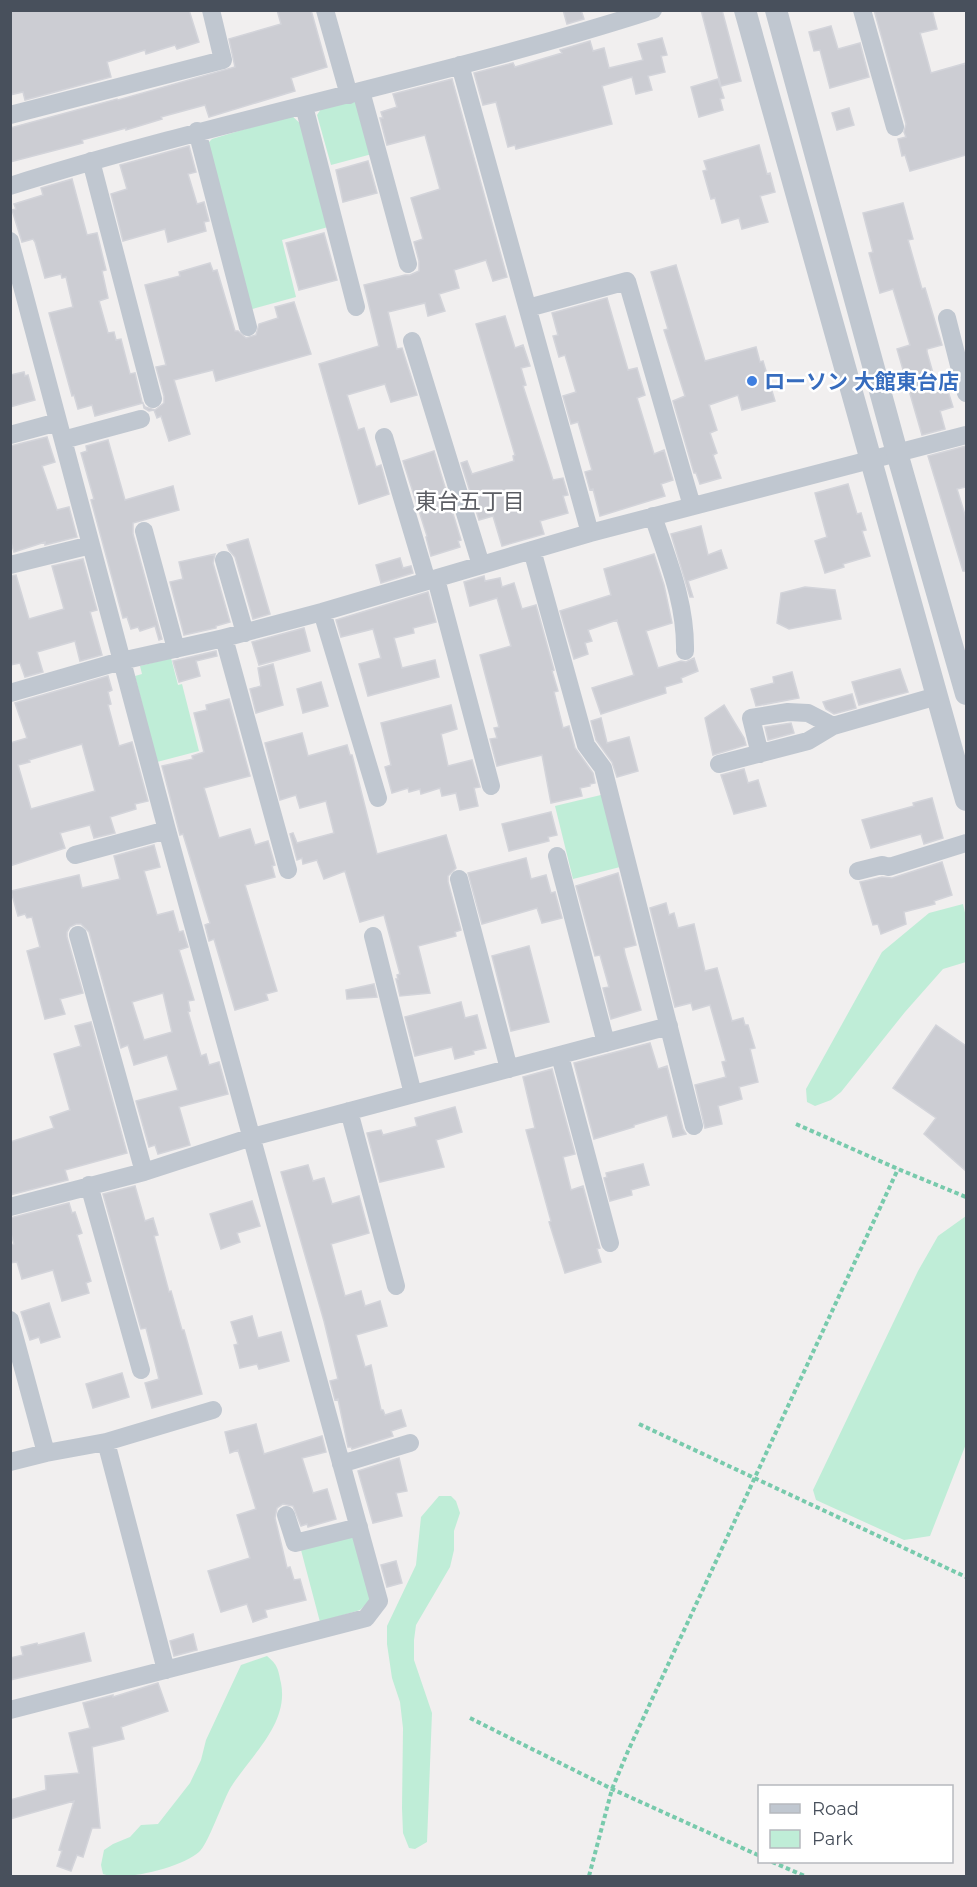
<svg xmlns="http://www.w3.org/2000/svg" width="977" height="1887" viewBox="0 0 977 1887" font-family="Montserrat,'Noto Sans JP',sans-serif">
<rect width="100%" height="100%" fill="#f1efef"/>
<path fill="#bfedd7" d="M357,100L372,154L331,165L317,115L321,109Z
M291,115L303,126L328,227L282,240L296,297L249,310L208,143L212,139Z
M171,658L178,685L182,684L199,751L157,762L135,676L142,674L140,666Z
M605,794L624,866L573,879L555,806Z
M963,904L966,917V962L943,969L905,1012L841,1092L831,1100L815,1106L807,1102L806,1089L882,952L929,913Z
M966,1216V1444L930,1536L904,1540L816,1500L813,1490L918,1271L938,1236Z
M439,1496H451L456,1501L460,1513L454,1531V1550L450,1567L416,1625L414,1640V1660L432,1713L427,1842L415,1849L409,1848L403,1833L402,1808L403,1728L400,1702L392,1678L387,1644V1626L416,1565L421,1517Z
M356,1534L373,1598L360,1610L320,1622L301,1550Z
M267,1656C278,1665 278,1669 281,1683C289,1724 251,1755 231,1787C223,1800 208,1845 199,1852C182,1867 125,1882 103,1874L101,1865L104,1850L113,1844L130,1837L141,1825L158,1824L190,1783L201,1760L206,1740L241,1665Z"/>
<path fill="#cccdd3" stroke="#d3d4da" stroke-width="1.5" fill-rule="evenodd" d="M10,10H189L199,42L177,49L175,45L146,54L145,50L107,62L111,77L25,100L23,92L10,95Z
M277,10H311L327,67L291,78L295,91L209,117L205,105L161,117L162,119L126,130V128L82,140L83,143L10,162V128L117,99L118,100L235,67L229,39L281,24Z
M563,10H581L584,19L567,24Z
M701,10H722L741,81L721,86Z
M874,10H932L937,29L920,33L931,73L966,63V155L910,171L905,155L902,156L898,139L906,137L904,132L906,124Z
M831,26L838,49L860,43L869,77L830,88L820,50L814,51L809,32Z
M662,38L667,55L661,56L665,72L648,76L652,90L636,94L632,77L602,86L612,124L516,149L515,145L508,147L496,102L483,105L474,73L513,63L515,67L562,53L560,50L590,41L593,51L604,48L609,68L643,60L638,44Z
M452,79L507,277L493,281L486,260L454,270L459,288L439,294L445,311L428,316L425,303L388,312L397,349L402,348L417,395L391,402L385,384L347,395L358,430L364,428L376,467L381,465L389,494L359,504L319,364L379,346L364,285L405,275H410L419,271V261L414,242L423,239L411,198L440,189L425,135L387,145L380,118H383L381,112L397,107L393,94Z
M718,79L724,98L720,99L723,110L699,117L691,87Z
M849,108L854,125L837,130L832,113Z
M759,145L767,174L770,173L775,192L760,196L768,222L742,229L739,218L722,223L715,198L711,199L703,171L707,170L704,161Z
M189,146L196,172L188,174L197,204L204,202L209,221L204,222L206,231L168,242L165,229L123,241L111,194L127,189L120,165Z
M368,161L377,193L343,202L336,170Z
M72,179L87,235L97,233L106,270L102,271L108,298L99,301L108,333L114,332L116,340L121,339L130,374L135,373L142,402L145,407L155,410L164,403V396L156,367L166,365L145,285L180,276L179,272L210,263L213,271L217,270L235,331H238L246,338L256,335L259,324L278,318L275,307L294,302L311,354L216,381L213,370L174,380L190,434L169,441L161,416L157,418L154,410L149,411L144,408L143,403L95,416L92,405L78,409L74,395L72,396L49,313L73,307L66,277L62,278L61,274L45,278L35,242L33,239L22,242L12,210L16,209L14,204L43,195L41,188Z
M903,203L913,239L908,240L922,289L925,288L942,345L927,349V352L938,391L947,388L953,407L940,411L945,429L922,435L897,349L910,345L893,289L880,293L869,253L873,252L863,213Z
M324,233L337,280L299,290L286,243Z
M676,265L705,361L756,347L760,362L763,361L775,401L742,410L738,395L709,405L717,430L710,433L717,453L713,455L721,478L700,484L696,473H694L673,401L685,396L664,330L668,329L651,272Z
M607,298L628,370L637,368L645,395L637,398L654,454L664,450L673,480L661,484L665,496L600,516L593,489L590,490L585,472L592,470L578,422L571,424L563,396L576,392L565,355L559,357L553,336L558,335L552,313Z
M505,316L515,348L523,345L530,366L521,368L526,385L523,386L553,480L563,478L568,495L563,496L568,513L540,521L544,534L502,546L493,516L479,520L461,463L467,461L472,474L514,461L513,456L515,455L476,324Z
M24,372L25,376L28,375L35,400L10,407V375Z
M47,437L55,462L42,466L57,510L69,507L77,537L45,545V542L14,552L10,539V446Z
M108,440L125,500L173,486L179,510L133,523V534L162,639L159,640L155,626L140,631L138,627L131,629L127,617L123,618L91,500L94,499L81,453L87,451L86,446Z
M966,446V487L957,489L966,518V571H963L928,456Z
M434,451L461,540L458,541L460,547L431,556L426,537L427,536L403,461Z
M848,484L857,514L861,513L866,530L862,531L870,556L843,564L844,567L825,573L815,541L827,537L815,493Z
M701,526L708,555L721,550L727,568L688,581L693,597H690L671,534Z
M248,539L270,614L253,619L235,557L229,550L227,545Z
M215,554L213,563L230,622L216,626V628L184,635L170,582L183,579L179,562Z
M654,554L664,585L672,623L646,631L658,668L681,661L686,662L694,658L698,671L681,678L682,682L665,687L666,693L601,714L592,688L634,675L617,620L588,630L592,641L585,643L588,654L574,659L560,611L611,595L604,569Z
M400,558L403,568L411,566L413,573L381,583L376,565Z
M83,559L97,610L90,612L102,655L80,661L75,641L37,652L43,672L25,677L20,663L10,665V576L16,575L29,619L64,609L52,566Z
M484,576L485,581L500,578L502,587L514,583L522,609L536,605L554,670L552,671L558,691L554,692L563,728L569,726L575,748L593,773L595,783L590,784V786L580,788L582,796L551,803L542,755L497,766L490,739L497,738L494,728L499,727L480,655L511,646L497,598L470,606L464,582Z
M805,587L835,590L841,619L789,629L777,623L781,593Z
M428,592L436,622L413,628L414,633L394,638L402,668L435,660L439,677L368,696L359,664L381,658L373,629L341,637L336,620Z
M304,628L310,651L259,665L252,642Z
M216,651L217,656L196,661L200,676L179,682L173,661Z
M273,664L283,705L256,713L250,689L261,686L258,668Z
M900,669L908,692L859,705L852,682Z
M792,672L799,698L756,706L751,689L774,683L773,677Z
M108,676L112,690L108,692L111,704L108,705L119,746L132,742L148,801L135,804L136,809L110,817L115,833L94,838L90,825L60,833L65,848L10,866V743L27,738L15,703ZM82,744L95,791L31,809L18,765L30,762L29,760Z
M321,682L328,706L303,713L297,689Z
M852,694L856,708L834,714L826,709L823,702Z
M229,699L250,776L204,788L219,838L250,829L255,845L268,841L275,865L272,866L275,877L245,885L277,991L266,994L268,1000L235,1010L214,939L209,941L205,925L210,923L183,834L180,835L162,766L193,759L192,756L204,752L194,713L207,710L206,705Z
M451,705L457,729L441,734L448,766L472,760L480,787L474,788L478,806L460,810L456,793L442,796L440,788L421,794L420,789L409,792L408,788L392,793L385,767L391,765L381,723Z
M724,705L744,738L746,745L713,755L705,718Z
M601,718L607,743L629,737L638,771L617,777L612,762L596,740L591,721Z
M791,723L794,733L768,740L765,727Z
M302,733L308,756L347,745L350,755H352L377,854L446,835L456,868L448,876V882L461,930L455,932L456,936L418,946L430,993L400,996L396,979H398L397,975L400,974L384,915L360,922L345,871L324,879L317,860L303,864L302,858L297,860L290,834L293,833L297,843L334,833L326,801L300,808L296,795L280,800L265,743Z
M744,769L748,783L758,780L766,806L734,814L721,775Z
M932,798L943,838L924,844L921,834L871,848L862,820L914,806L913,803Z
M551,812L557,835L548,837L549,841L509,851L502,824Z
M154,845L160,867L144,871L157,915L173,911L179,932L183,931L188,947L179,950L194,1000L188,1001L190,1011L188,1012L201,1056L206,1054L209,1065L219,1062L228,1094L179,1107L190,1145L158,1154L155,1145L149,1147L136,1101L178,1090L167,1055L134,1065L128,1045L121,1048L89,932L81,924H76L70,927L67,932V937L83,993L60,999L65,1014L45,1019L27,951L40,947L32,917L27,918L25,914L18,916L11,891L79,875L82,888L120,879L114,856ZM163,993L172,1032L144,1040L132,1002Z
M526,858L531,879L546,875L551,893L555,892L562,918L542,923L537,908L482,924L468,873Z
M942,862L952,895L934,901L935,904L904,912L906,924L881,934L878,924L873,925L860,882L882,877L892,878Z
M618,873L636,945L624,948L625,954L641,1010L611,1019L603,988L609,987L600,955L595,956L576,886Z
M666,903L669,915L674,913L678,928L694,924L705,971L717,968L732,1021L743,1018L745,1025H748L755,1048L750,1049L758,1082L739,1087L742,1099L718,1106L722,1124L705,1128L695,1085L726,1077L722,1062L726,1061L710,1005L693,1010L691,1003L675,1007L650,908Z
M529,946L549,1022L511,1031L492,956Z
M374,984L377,997L347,999L346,990Z
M461,1002L465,1018L477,1015L486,1048L473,1051L474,1054L455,1059L452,1047L415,1056L405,1017Z
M91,1022L127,1153L65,1170L68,1180L10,1195V1142L54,1128L50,1117L70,1110L54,1054L81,1046L75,1026Z
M936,1025L966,1046V1171L924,1134L936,1118L893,1088Z
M650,1043L658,1069L667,1066L683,1129L686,1134L673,1137L667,1115L634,1125V1127L594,1139L574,1063Z
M552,1069L575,1154L563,1157L571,1190L583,1186L600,1248L597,1249L601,1262L565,1273L549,1222L551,1221L526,1130L535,1128L523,1077Z
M455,1107L462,1132L436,1140L444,1167L380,1182L367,1133L381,1130L383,1135L417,1126L415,1118Z
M643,1164L649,1185L631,1190L632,1195L610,1201L604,1178L607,1177L606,1173Z
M308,1165L313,1181L324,1178L332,1204L359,1196L369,1233L331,1244L345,1296L361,1291L365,1306L380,1301L387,1326L356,1335L365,1367L371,1365L381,1410H383L385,1415L401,1410L406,1426L391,1431L393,1436L352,1449L351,1447H348L338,1399L335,1400L330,1381L338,1379L324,1321L281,1172Z
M135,1186L145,1221L153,1218L158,1235L154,1236L169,1292L171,1291L182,1330H184L202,1394L152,1408L145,1383L159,1379L146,1328L141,1329L103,1194Z
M252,1201L260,1226L237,1233L240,1242L221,1249L210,1214Z
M69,1203L72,1213L75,1212L82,1233L77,1235L91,1281L86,1283L89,1293L62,1301L53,1270L22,1279L17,1262L10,1263V1245L14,1244L10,1230V1218Z
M49,1303L60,1337L41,1343L39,1337L30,1340L21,1312Z
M252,1316L258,1338L281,1332L289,1361L259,1369L257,1364L240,1368L234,1345L238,1344L231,1322Z
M122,1373L129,1397L93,1408L86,1384Z
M256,1424L264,1454L322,1436L326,1452L302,1458L313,1493L327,1489L336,1519L308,1527L307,1524L301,1526L293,1506L283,1504L277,1508L275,1518L287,1568L290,1567L294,1580L300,1579L306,1600L265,1610L267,1617L253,1622L247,1604L221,1612L208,1571L250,1558L237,1515L256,1509L238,1450L230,1453L225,1432Z
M399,1458L407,1491L396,1493L402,1516L373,1523L358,1471Z
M396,1561L402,1583L387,1587L381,1565Z
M84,1633L91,1661L10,1680V1658L23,1655L21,1647L37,1643L38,1645Z
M193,1634L197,1650L174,1656L170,1641Z
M158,1683L168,1711L121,1727L124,1739L92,1747L100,1828H92L83,1857L77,1855L71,1871L57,1866L62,1851L59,1850L74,1801L10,1819V1800L46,1790L45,1776L79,1773L69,1733L90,1728L83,1703L113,1695V1697Z"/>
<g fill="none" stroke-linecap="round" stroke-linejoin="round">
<path stroke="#78caac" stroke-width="4" stroke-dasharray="4.5 3" stroke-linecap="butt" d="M796,1124L898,1169L966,1197
M639,1424L966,1577
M470,1718L612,1789L760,1856
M772,1862L805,1876
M589,1876L612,1789L628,1751L898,1169"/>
<path stroke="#c0c7d0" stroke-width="18" d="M325,10L349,95
M862,10L895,127
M460,65L590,533
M361,91L408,264
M304,106L356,307
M10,115L223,60L211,10
M197,131L248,327
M91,161L153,399
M10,186C222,119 441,78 653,10
M10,241L167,830L379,1601L366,1618L10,1710
M528,308L627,281L692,506
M947,318L966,393
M412,341L481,565
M10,435L58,422
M384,437L427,581
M63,440L141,419
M653,516C668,561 686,603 685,651
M144,531L176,649
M532,550L586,745L603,768L694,1126
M224,560L245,633
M10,565L91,545
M436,579L491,786
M322,612L378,798
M224,638L288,870
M10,693L121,661L224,638L322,612L590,533L966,435
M760,754L751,718L788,712L808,713L833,726
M719,764L808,741L833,726L937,696
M75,855L167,830
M557,856L606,1043
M858,871L882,865L889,867L966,843
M459,879L509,1069
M78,935L144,1172
M373,936L413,1094
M560,1056L610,1243
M349,1111L396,1286
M89,1185L141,1370
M10,1207L144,1172L252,1137L669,1026
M10,1320L46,1453
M106,1442L166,1670
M10,1462L46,1453L106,1442L213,1410
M341,1464L410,1443
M286,1515L295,1543L359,1527"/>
<path stroke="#c0c7d0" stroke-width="22" d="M745,10L966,800
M776,10L897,453L966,694"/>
</g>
<circle fill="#3f7fe0" stroke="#fff" stroke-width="2" cx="752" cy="381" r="6"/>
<g text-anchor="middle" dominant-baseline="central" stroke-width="5" stroke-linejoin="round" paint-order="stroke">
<g font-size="21" font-weight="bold" fill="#366cbe" stroke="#fff" text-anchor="start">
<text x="764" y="381">ローソン 大館東台店</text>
</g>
<g font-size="22" fill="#5c5e64" stroke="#fff">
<text x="470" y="501">東台五丁目</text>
</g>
</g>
<rect width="977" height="1887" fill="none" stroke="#48505c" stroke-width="24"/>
<rect x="758" y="1785" width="195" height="78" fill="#ffffff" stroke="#b6b9be" stroke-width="1.5"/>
<rect x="770" y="1804" width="30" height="9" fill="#c0c7d0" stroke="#b6b9be" stroke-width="1.5"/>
<text x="812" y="1815" font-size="18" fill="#48505c">Road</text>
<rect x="770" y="1830" width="30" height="18" fill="#bfedd7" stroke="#b6b9be" stroke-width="1.5"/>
<text x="812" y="1845" font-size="18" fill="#48505c">Park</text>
</svg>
